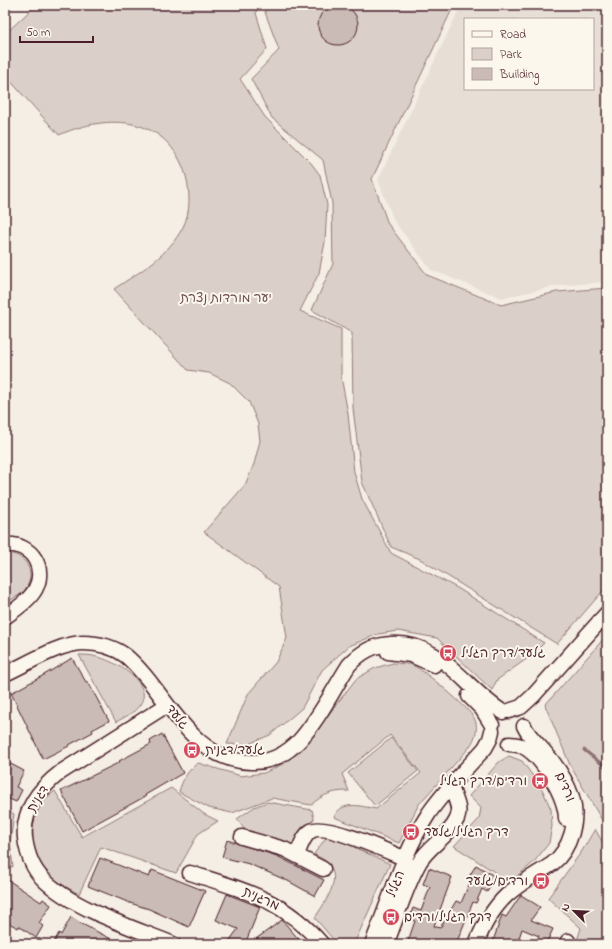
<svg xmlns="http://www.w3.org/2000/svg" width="612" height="949" viewBox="0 0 612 949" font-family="'Indie Flower','Playpen Sans Hebrew',sans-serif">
<rect width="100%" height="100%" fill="#f4eee4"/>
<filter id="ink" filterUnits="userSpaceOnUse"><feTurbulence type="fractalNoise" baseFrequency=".025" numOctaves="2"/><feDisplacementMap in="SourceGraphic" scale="8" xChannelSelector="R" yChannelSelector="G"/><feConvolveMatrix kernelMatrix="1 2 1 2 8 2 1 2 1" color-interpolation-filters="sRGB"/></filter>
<g filter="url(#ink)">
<path fill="#e7dfd6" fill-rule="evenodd" d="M461,5H607V282L556,286L502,298L431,270L394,221L378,180ZM465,19H593V89H465Z"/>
<path fill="#dbd0c9" stroke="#92787a" d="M36,5H257L256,13L267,49L240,79L265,117L311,163L320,175L327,205L325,242L319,273L300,311L341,329V376L348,414L354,472L362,499L391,553L459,589L544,643L532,655L497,680L492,690L437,638L398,631L378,634L349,646L322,670L302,708L270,735L246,745L227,744L248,694L276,662L287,638L279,587L204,532L245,485L254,464L260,441L258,424L249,402L230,383L209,373L188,370L114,289C141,271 168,256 183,227C191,212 190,191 186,176C168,115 108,113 59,135L5,75V34Z
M266,5H454L372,179L388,224L427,275L501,305L557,292L607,288V586L557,644L420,559L391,547L362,482L353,408L352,333L312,310L333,264L332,203L323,160L272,118L251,79L279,50L265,12Z
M5,553C27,553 39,576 22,593C18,596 12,599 8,602L5,597Z
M607,635V829L570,765L545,705Z
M79,655C85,655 91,655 97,657C114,660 157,685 139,706C134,713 123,718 116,722Z
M393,663C400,664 409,663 414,666C425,671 469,708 474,718C480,729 474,741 468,749L419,804L399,843L334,817C342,800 360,806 376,809L421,773L390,735L342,774L349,791C333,791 323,794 311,805L272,798L232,813L209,808L179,792C182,780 188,770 198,763L241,776L264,773L285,763L305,745L356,679L375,668Z
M391,738L418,771L375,806L348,773Z
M509,756L522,761L542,789L551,809L552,826L549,843L534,862L510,882L454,846L479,819L481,808L469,796L499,762Z
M171,788L204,814L218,821L198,834L176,873L101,847L79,894C72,890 64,886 58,882C28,860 22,813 55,791L82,837Z
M268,802L312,810L314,819L304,829L292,847L247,833L237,819L254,807Z
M5,810L14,814L10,843L13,867L5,864Z
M595,829L607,850V944H576L581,928L548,898L582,851Z
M328,835L390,864L354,944H337L315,918C324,903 343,880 328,863C325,859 318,857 314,854Z"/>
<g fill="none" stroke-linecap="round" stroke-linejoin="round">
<path stroke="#8d7174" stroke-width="3" d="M584,750L607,768"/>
</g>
<path fill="#cabbb6" stroke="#4a1f2b" d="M318 25a20 20 0 1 1 40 0a20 20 0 1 1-40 0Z
M72,658L86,682H88L109,721L92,730L93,732L69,745V746L43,759L11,693L44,675Z
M162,734L183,773L145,795L146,796L82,831L61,791L120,762L119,761L151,744L150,741Z
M5,761L24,771L16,787L22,790L16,802L5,797Z
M227,840L277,856L324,880L315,896L288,881L249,864L222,857Z
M100,858L149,877L152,870L205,891L189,927L149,909L130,903L88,886Z
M476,865L496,877L487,892L482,889L476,903L473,902L456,944H407L415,921L409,919L413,908L421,911L430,887L423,884L429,868L452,877L434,926L440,928L456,901L461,903L470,882L467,880Z
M5,878L41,902L43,899L51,905L39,923L43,926L36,938L19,926L18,928L5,921Z
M227,894L260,907L245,944H227L238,929L216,920Z
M521,895L540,907L531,920L553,929L546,944H535L539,936L522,929L517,944H492L502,915L506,917Z
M71,917L80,923L121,944H53L59,933L61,935Z
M282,920L303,944H249Z"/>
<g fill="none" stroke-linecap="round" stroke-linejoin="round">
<g stroke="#4a1f2b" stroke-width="17">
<path id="minor" d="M5,545C32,542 49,570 33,593C26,603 15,610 5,617
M388,652L411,655L434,665
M5,674C27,664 60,643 83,643C98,643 114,647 126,656C167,691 189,761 251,762C269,763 286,754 299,741C319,719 333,690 349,665C361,652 373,645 391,644C442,641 465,689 503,712
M469,696L482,709L492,725
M167,705L61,772C40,788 22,810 25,838C27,853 33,869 43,879C73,909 134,928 173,944
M509,711L521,707L533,696L607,613
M509,744C513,744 518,745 522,746C542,755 566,798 566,819
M242,837L284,849L323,869
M297,855C300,847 304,835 311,831C324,822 391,853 406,859
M190,873C244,890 283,899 322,944
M372,944C389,902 404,851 429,813C445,790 466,769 485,748L490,739L492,731
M386,944C397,918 405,888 419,863C428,846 449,837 457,819C461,810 456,801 453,792
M476,944C483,926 492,909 507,895C520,883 537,874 552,864C571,849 579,819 572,797C566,780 555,763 543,750C536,742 528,735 524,726
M566,944L568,941"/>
</g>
<use href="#minor" stroke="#fbf7ec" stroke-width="14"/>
</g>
</g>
<defs>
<g id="bus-disc" transform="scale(0.9)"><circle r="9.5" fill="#d1495b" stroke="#fbf7ec"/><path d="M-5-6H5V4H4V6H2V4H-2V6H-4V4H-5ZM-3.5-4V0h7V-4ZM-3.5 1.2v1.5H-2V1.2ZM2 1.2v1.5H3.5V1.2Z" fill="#fff"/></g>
</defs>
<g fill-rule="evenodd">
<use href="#bus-disc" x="448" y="653"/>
<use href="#bus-disc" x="192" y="750"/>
<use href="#bus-disc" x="540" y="781"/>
<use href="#bus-disc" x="411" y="832"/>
<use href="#bus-disc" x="541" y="881"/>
<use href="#bus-disc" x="391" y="917"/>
</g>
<g text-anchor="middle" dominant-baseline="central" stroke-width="4" stroke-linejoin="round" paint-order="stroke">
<g font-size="13" fill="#6e4b52" stroke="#fbf7ec">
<text x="226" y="298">יער מורדות נצרת</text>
</g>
<g font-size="13" fill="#4a1f2b" stroke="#fbf7ec" text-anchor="start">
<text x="461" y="653">גלעד/דרך הגליל</text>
<text x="205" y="750">גלעד/דגנית</text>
<text x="527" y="781" text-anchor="end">ורדים/דרך הגליל</text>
<text x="424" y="832">דרך הגליל/גלעד</text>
<text x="528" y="881" text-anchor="end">ורדים/גלעד</text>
<text x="404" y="917">דרך הגליל/ורדים</text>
</g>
<g font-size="13" fill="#4a1f2b" stroke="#fbf7ec">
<text transform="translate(177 717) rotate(51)">גלעד</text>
<text transform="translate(565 787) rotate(66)">ורדים</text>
<text transform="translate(38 799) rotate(-58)">דגנית</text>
<text transform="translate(396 884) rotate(-68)">הגליל</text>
<text transform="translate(261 899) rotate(25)">מרגנית</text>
</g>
</g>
<rect width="612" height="949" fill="none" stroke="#fbf7ec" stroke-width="20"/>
<rect x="10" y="10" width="592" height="929" fill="none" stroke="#4a1f2b" stroke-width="1.5" filter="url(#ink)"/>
<rect x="464" y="18" width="130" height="72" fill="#fbf7ec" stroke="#b4a19f"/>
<rect x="472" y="31" width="20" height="6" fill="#fbf7ec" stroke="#b4a19f"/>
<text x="500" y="38" font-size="12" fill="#4a1f2b">Road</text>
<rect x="472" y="48" width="20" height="12" fill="#dbd0c9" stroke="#b4a19f"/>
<text x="500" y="58" font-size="12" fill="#4a1f2b">Park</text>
<rect x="472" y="68" width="20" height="12" fill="#cabbb6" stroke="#b4a19f"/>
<text x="500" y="78" font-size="12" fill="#4a1f2b">Building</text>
<g transform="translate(574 911) rotate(294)" stroke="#fbf7ec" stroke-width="3" paint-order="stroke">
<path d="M0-3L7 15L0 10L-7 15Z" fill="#4a1f2b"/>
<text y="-6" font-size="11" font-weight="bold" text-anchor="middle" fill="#4a1f2b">N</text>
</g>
<path d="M20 36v6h73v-6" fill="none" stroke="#4a1f2b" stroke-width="2"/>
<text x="26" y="36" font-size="12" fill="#4a1f2b" stroke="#fbf7ec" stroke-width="3" paint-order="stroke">50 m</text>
</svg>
